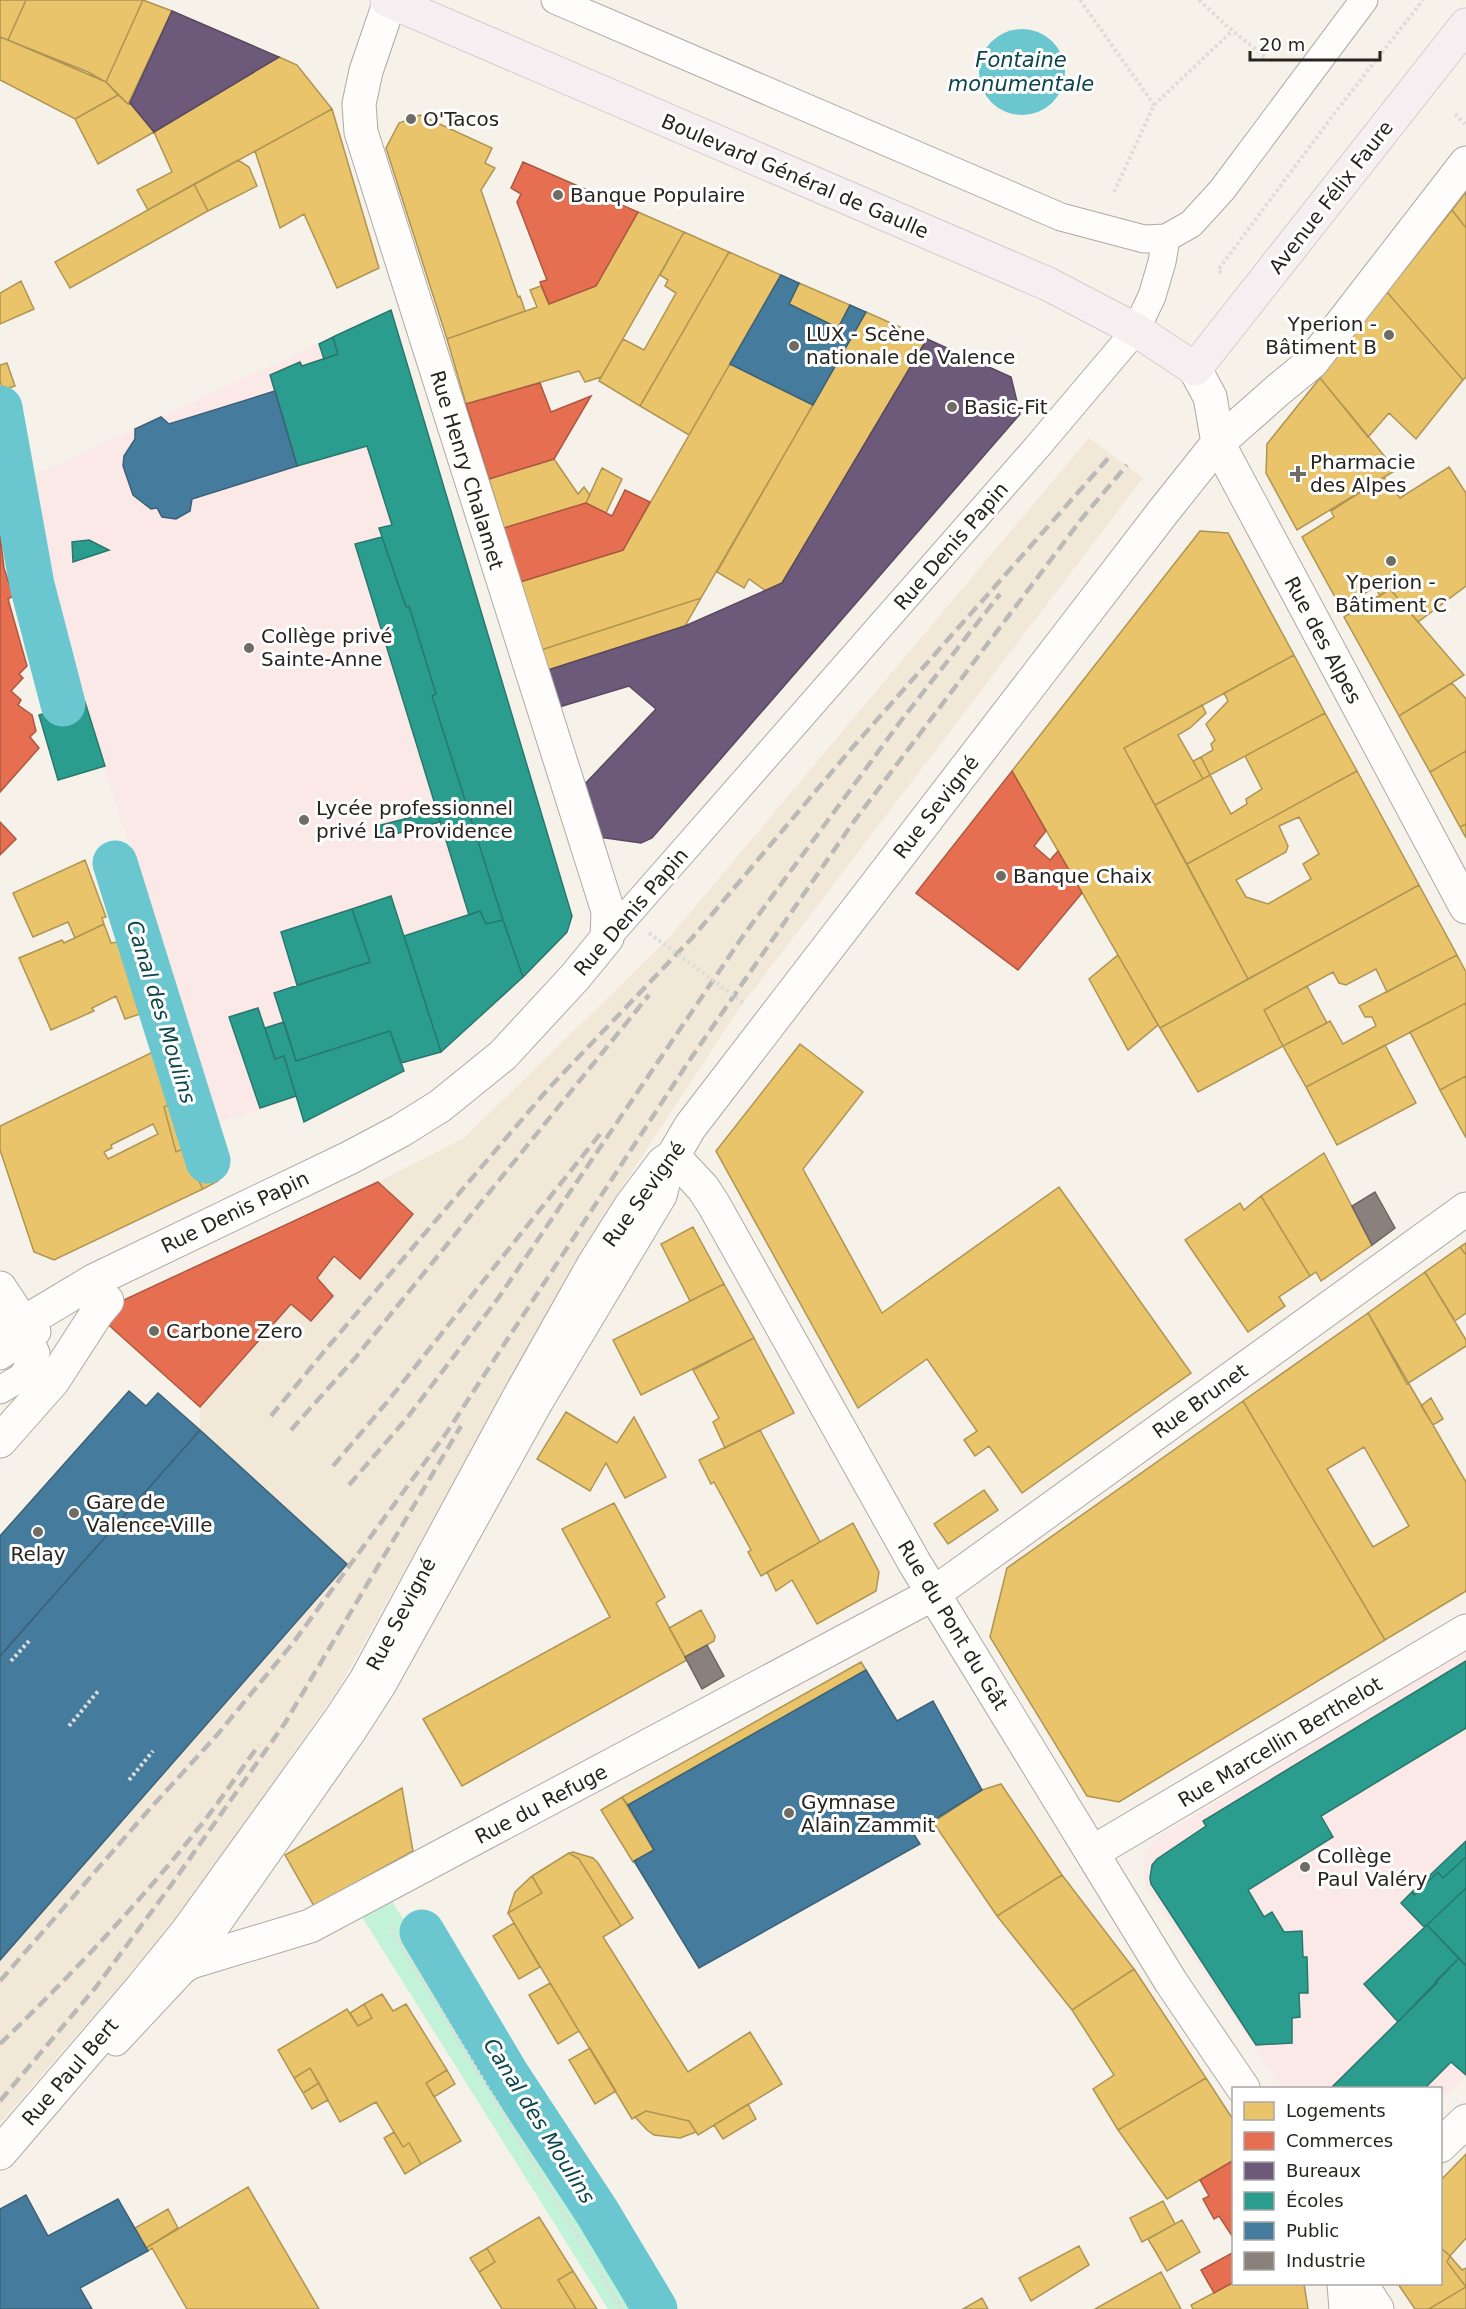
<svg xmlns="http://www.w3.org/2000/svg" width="1466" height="2309" viewBox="0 0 1466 2309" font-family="'DejaVu Sans',sans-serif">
<rect width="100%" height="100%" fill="#f6f1e9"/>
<path fill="#f1e8d8" d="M1089,438L1143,478L738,1010L605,1213L337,1691L176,1921L0,2123V1656L200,1430V1407L334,1256L360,1279L413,1214L378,1182L464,1138L668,939Z"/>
<path fill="#fae9e7" d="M391,310L572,916L567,932L492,1008L441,1052L217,1123L84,703L46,572L33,476Z
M1466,1649V2076L1441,2100L1440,2088H1282L1146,1887L1144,1876V1858L1149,1847L1156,1839Z"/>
<path fill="#c2f3d8" d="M384,1888L643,2309H608L354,1904Z"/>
<path fill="#6ac7d0" d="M979 72a43 43 0 1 1 86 0a43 43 0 1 1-86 0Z"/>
<path fill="#e9c46a" stroke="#af9453" stroke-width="1.5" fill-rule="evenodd" d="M0,0H26L8,40L0,37Z
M26,0H143L106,82L8,40Z
M143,0L172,11L128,104L106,82Z
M0,37L88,72L106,82L118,95L75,119L0,80Z
M279,57L297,65L332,109L148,210L137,190L172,172L154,132Z
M118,95L128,104L130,103L154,132L98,164L75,119Z
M332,109L379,268L337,288L304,214L280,228L255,151Z
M420,115L492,148L485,163L495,168L481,190L518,297L520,296L525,311L447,339L386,148L399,123Z
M238,160L249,167L257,186L208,211L194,184Z
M194,184L208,211L70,288L55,262Z
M1466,192V228L1452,210Z
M1452,210L1466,228V377L1463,380L1387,292Z
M638,212L684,232L601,377L585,382L579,371L466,404L447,339L537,307L530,290L541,286L549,304L596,286Z
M684,232L729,252L640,406L599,381L623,339L644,350L676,293L665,286L668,280L660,275Z
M729,252L781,275L689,435L640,406Z
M21,281L34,309L0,324V293Z
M799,283L850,305L838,328L789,304Z
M1387,292L1463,380L1416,439L1389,413L1368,437L1320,378Z
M866,312L927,339L782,583L766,591L749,579L744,588L717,572Z
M7,363L15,386L3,390L0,381V365Z
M730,364L813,405L701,598L541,650L520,582L623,550Z
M1320,378L1396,470L1297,530L1266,473L1267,444Z
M554,459L578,494L584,487L590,495L586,503L504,528L489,479Z
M1449,467L1466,493V586L1418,622L1390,589L1380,596L1375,587L1341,608L1302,537L1334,517L1331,511L1384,477L1400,498Z
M602,468L622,479L606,513L586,503Z
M1200,531L1228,533L1294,655L1124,748L1248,979L1160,1028L1012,771Z
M1390,589L1464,675L1399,716L1344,617Z
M701,598L685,626L548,670L541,650Z
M1294,655L1325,713L1210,775L1201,757L1213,750L1211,744L1215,740L1206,724L1228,701L1224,693Z
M1452,683L1466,699V751L1430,772L1399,716Z
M1202,705L1206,713L1190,728L1178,735L1203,779L1155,805L1124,748Z
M1325,713L1357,771L1187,864L1155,805L1210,775L1231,814L1247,804L1246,799L1262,789L1245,756Z
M1466,751V824L1460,827L1430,772Z
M1201,757L1210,775L1203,779L1193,761Z
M1357,771L1419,885L1248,979L1187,864ZM1299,817L1319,854L1303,864L1311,879L1268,904L1246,897L1236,880L1286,852L1288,846L1279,826Z
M1466,824V838L1460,827Z
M85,860L106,917L102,918L104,924L75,938L68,922L33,937L13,893Z
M1419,885L1457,955L1387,992L1376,969L1346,985L1339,983L1333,972L1264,1010L1283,1046L1198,1092L1160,1028Z
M104,924L111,943L118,942L128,958L143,1013L125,1019L116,996L92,1008L94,1011L51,1030L19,958L62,940L64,943Z
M153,929L159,953L148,958L141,932Z
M1118,955L1158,1025L1128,1050L1089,979Z
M1457,955L1466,972V1003L1306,1087L1283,1046L1330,1021L1343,1044L1376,1026L1372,1017H1365L1359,1006Z
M1307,986L1327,1023L1283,1046L1264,1010Z
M1466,1003V1076L1440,1090L1410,1032Z
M800,1044L863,1092L803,1169L882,1313L1059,1187L1191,1373L1022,1493L989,1446L975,1456L964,1440L977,1431L927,1359L858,1408L716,1151Z
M1385,1045L1416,1103L1337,1145L1306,1087Z
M159,1049L177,1102L164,1107L176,1152L191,1146L198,1168L194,1171L203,1189L54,1260L34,1252L0,1150V1126ZM153,1124L158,1134L108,1159L104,1152L112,1148L111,1145Z
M1466,1076V1138L1440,1090Z
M177,1102L191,1146L176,1152L164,1107Z
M1324,1153L1372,1245L1321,1281L1316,1272L1310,1276L1261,1196Z
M212,1162L218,1181L203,1189L194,1171Z
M1261,1196L1310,1276L1279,1297L1285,1306L1248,1332L1185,1240L1240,1203L1244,1210Z
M693,1227L724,1284L690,1301L661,1244Z
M1466,1243V1255L1460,1247Z
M1460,1247L1466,1255V1313L1455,1321L1425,1272Z
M1425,1272L1466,1340V1346L1407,1384L1368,1313Z
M724,1284L754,1338L641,1395L613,1340Z
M1368,1313L1466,1482V1591L1385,1640L1243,1401ZM1364,1447L1409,1526L1373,1547L1327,1469Z
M754,1338L794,1413L725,1448L713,1422L719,1418L693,1370Z
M1431,1398L1443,1419L1433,1425L1421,1406Z
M1243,1401L1385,1640L1119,1802L1087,1796L990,1637L1007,1568Z
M566,1412L617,1443L634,1417L666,1477L625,1498L606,1463L590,1491L537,1459Z
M760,1430L820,1542L761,1576L748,1552L751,1550L714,1482L711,1484L699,1460Z
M984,1490L998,1510L948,1544L934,1524Z
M614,1503L665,1597L656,1603L687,1660L462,1786L423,1719L610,1617L562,1529Z
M853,1523L879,1572L876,1591L817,1624L792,1580L776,1591L767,1572Z
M701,1610L715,1636L714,1641L685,1657L669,1628Z
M861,1662L866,1670L628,1805L622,1797Z
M1001,1784L1062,1875L997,1916L933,1822L982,1790Z
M402,1788L413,1851L314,1906L285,1855Z
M622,1797L654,1850L633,1862L601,1810Z
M573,1852L593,1858L598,1863L633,1918L621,1926L579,1859L569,1853Z
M569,1853L579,1859L621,1926L603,1937L688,2072L750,2032L782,2084L698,2135L689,2121L646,2111L632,2119L508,1913L542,1893L532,1876Z
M1062,1875L1134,1969L1072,2010L997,1916Z
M532,1876L542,1893L508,1913L515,1892Z
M514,1923L540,1967L519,1979L493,1936Z
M1134,1969L1206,2078L1118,2130L1093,2089L1114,2075L1072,2010Z
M550,1983L579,2031L558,2044L529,1995Z
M382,1994L393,2011L406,2004L447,2070L426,2083L461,2141L421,2164L409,2143L403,2147L376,2102L340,2122L310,2068L294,2078L278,2050L347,2009L358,2026L372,2018L364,2004Z
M364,2004L372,2018L358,2026L350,2013Z
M590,2048L616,2091L595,2104L569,2060Z
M310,2068L319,2083L303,2093L294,2078Z
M447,2070L455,2084L434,2097L426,2083Z
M1206,2078L1234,2121V2160L1167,2199L1118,2130Z
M319,2083L328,2100L312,2109L303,2093Z
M748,2104L756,2119L723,2139L714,2125Z
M646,2111L689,2121L696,2132L680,2138L654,2135L647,2130L635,2117Z
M394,2132L403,2147L409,2143L421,2164L405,2174L384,2138Z
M1466,2154V2238L1450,2256L1440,2247V2181Z
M248,2187L319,2309H187L152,2248L148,2251L146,2248Z
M1163,2201L1175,2224L1142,2242L1130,2218Z
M168,2209L178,2228L146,2248L135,2228Z
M539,2217L573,2271L558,2280L576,2309H502L479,2272L495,2262L487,2248Z
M1182,2220L1200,2252L1167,2271L1148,2239Z
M1079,2246L1089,2265L1031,2301L1019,2278Z
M1440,2247L1450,2256L1447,2262L1466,2287L1429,2309H1415L1398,2284H1440Z
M487,2248L495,2262L479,2272L470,2258Z
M1450,2256L1462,2270L1466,2268V2287L1447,2262Z
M573,2271L597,2309H576L558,2280Z
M1161,2272L1181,2309H1095Z
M1234,2282L1304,2284L1308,2309H1193L1191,2305Z
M1466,2287V2309H1429Z
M982,2298L988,2309H963Z"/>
<path fill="#e76f51" stroke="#ad5842" stroke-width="1.5" d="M523,162L638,212L596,286L549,304L540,282L547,280L517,202L521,194L511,188Z
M540,383L551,412L591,396L554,459L489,479L466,404Z
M625,490L650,502L623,550L520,582L504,528L586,503L612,516Z
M0,534L4,568L13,596L8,599L27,666L19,674L23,678L11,691L21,700L18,705L32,715L36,731L30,737L39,748L0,792Z
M1012,771L1046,831L1034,846L1050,860L1058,851L1082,893L1018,970L916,893Z
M0,822L16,839L0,855Z
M378,1182L413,1214L360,1279L334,1256L317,1278L333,1296L311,1321L291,1304L200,1407L102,1319L115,1304Z
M1234,2160V2239L1219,2216L1214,2219L1203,2199L1209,2196L1200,2180Z
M1234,2252V2282L1214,2293L1201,2270Z"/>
<path fill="#6d597a" stroke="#58495e" stroke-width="1.5" d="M172,11L279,57L154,132L130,103Z
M927,339L1011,377L1020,414L652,838L641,843L599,837L583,786L656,709L629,686L559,707L548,670L685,626L782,583Z"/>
<path fill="#2a9d8f" stroke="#29786d" stroke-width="1.5" d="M391,310L572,916L567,932L523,977L503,920L432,696L436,694L409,606L406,607L379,528L392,525L367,446L297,466L270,375L300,362L302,366L338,354L333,337Z
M333,337L338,354L324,359L319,344Z
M382,537L406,607L409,606L436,694L432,696L503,920L486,924L480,911L469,915L355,544Z
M89,540L109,550L73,562L72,542Z
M85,702L105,766L58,780L39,715Z
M436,811L440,822L376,839L373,827Z
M391,896L441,1052L401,1063L390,1031L296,1061L274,993L370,962L352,909Z
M352,909L370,962L297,985L281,932Z
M480,911L486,924L503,920L523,977L441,1052L404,936Z
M258,1008L275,1059L284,1056L296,1096L260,1108L229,1017Z
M284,1022L296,1061L390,1031L404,1071L304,1122L284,1056L275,1059L265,1028Z
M1466,1661V1728L1321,1816L1333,1837L1248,1890L1264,1917L1272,1912L1284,1932L1302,1931L1303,1957H1307L1308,1993H1299L1300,2017L1292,2018V2043L1256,2045L1151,1884L1150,1878L1152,1865L1157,1859L1206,1826L1203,1821Z
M1466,1841V1857L1443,1878L1438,1872L1414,1895L1412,1892Z
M1466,1857V1888L1427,1925L1423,1926L1401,1903L1412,1892L1414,1895L1438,1872L1443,1878Z
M1466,1888V1966L1427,1925Z
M1427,1925L1459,1958L1398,2022L1364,1984Z
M1459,1958L1466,1966V2075L1451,2062L1425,2088H1331L1437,1983L1436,1981Z"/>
<path fill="#457b9d" stroke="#3c6177" stroke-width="1.5" d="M781,275L799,283L789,304L838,328L850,305L866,312L813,405L730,364Z
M275,391L297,466L192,499L190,511L176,519L162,517L157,508L151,509L133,495L123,466L124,456L135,439V429L161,417L169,424Z
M129,1391L146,1406L158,1393L200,1430L0,1656V1536Z
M200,1430L347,1564L0,1960V1656Z
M866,1670L897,1721L933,1701L982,1790L913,1833L920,1844L699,1968L634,1861L654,1850L628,1805Z
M26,2195L48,2236L118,2199L148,2251L80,2288L92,2309H0V2209Z"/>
<path fill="#8a817c" stroke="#6c6560" stroke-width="1.5" d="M1375,1192L1395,1228L1372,1245L1352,1206Z
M707,1645L724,1676L702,1689L685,1657Z"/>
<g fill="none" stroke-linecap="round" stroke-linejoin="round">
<path stroke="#6ac7d0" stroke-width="45" d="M0,408L32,585L63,704
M115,863L208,1161
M422,1932L507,2075L597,2212L655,2309"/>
<g stroke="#aeaaa4" stroke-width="29">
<path id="lane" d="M555,0L1061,217L1144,239L1166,238L1191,224L1222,190L1364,0
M607,938L1038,446L1136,330L1152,296L1162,262L1166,238
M0,1356L37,1332
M0,1390L22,1377L36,1353L23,1324
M116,2042L191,1962L353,1731L382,1686L539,1403L663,1196L673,1156"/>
</g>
<g stroke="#aeaaa4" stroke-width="35">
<path id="street" d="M1218,443L1278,390L1312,362L1466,163
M0,1288L23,1323
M0,1337L95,1280L349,1158L400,1131L440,1106L503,1055L575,977L607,938L608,911L361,132L359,104L366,71L390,1
M0,1441L53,1381L97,1313L107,1301
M140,1991L191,1962L310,1926L933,1594L1466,1209
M1440,2146L1466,2121"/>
</g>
<g stroke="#aeaaa4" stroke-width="35">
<path id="secondary" d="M1195,369L1210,397L1218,443L1466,907
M673,1156L703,1188L714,1205L914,1562L1171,1982L1243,2088
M1093,1852L1466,1631
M0,2153L139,1991L187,1932L339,1721L366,1680L518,1399L594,1264L630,1207L663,1163L673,1156L690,1127L1163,512L1218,443
M1344,2284L1346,2309
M1361,2284L1377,2309"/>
</g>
<g stroke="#d1ceca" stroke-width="35">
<path id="primary" d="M387,0L1048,284L1136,330L1195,369L1466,25"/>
</g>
<path stroke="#deddda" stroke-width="4" stroke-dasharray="3 3" stroke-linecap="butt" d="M1080,0L1154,105
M1199,0L1227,26L1266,58
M1455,114L1465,124
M1114,192L1154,105L1232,31
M1221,273L1218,270L1334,114L1423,0
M11,1661L29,1641
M69,1726L99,1690
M129,1780L153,1751
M390,1927L622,2309"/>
<use href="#lane" stroke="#fefdfc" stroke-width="27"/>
<use href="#street" stroke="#fefdfc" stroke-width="33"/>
<use href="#secondary" stroke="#fefdfc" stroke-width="33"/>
<use href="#primary" stroke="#f5eff2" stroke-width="33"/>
<path stroke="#bab9b7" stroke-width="4.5" stroke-dasharray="12 6" stroke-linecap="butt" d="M271,1416L327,1348L548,1089L692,938L852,748L1112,454
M291,1430L356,1357L649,995
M333,1466L388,1401L600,1134
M349,1485L407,1418L499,1297L743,936L903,718L1000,594
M0,1981L147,1812L217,1735L293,1643L447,1432L687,1064L852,824L1083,517L1127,465
M0,2044C69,1977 137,1906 197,1830C219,1803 238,1773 259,1745
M0,2101L96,1987L169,1888L285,1723L461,1426"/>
<path stroke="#deddda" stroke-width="4" stroke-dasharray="3 3" stroke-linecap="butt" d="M649,933L745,1004"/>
</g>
<g fill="#6f6b65" stroke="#fff" stroke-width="2">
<circle cx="411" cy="119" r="6"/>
<circle cx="558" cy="195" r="6"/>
<circle cx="1389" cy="335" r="6"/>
<circle cx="794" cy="346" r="6"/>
<circle cx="952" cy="407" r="6"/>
<path d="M1295 465h6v6h6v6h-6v6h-6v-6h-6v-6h6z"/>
<circle cx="1391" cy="561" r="6"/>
<circle cx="249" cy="648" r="6"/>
<circle cx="304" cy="820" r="6"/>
<circle cx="1001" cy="876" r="6"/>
<circle cx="154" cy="1331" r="6"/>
<circle cx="74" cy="1513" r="6"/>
<circle cx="38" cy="1532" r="6"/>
<circle cx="789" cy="1813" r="6"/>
<circle cx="1305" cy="1867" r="6"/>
</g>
<g text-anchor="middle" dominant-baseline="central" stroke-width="6" stroke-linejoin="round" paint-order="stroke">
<g font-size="20" fill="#27231e" stroke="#fff" text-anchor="start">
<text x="423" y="119">O'Tacos</text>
<text x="570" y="195">Banque Populaire</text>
<text x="1377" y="324" text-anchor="end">Yperion -<tspan x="1377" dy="23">Bâtiment B</tspan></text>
<text x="806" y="334">LUX - Scène<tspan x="806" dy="23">nationale de Valence</tspan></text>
<text x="964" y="407">Basic-Fit</text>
<text x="1310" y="462">Pharmacie<tspan x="1310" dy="23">des Alpes</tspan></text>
<text x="1391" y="582" text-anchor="middle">Yperion -<tspan x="1391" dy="23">Bâtiment C</tspan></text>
<text x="261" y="636">Collège privé<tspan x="261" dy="23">Sainte-Anne</tspan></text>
<text x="316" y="808">Lycée professionnel<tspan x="316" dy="23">privé La Providence</tspan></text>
<text x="1013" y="876">Banque Chaix</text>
<text x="166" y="1331">Carbone Zero</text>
<text x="86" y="1502">Gare de<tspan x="86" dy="23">Valence-Ville</tspan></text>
<text x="38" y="1554" text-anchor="middle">Relay</text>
<text x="801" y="1802">Gymnase<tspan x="801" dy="23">Alain Zammit</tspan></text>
<text x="1317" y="1856">Collège<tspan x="1317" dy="23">Paul Valéry</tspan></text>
</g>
<g font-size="20" fill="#27231e" stroke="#fff">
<text transform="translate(795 176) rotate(23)">Boulevard Général de Gaulle</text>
<text transform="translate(1331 197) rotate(-52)">Avenue Félix Faure</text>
<text transform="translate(467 470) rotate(73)">Rue Henry Chalamet</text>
<text transform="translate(951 546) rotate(-49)">Rue Denis Papin</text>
<text transform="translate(1323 640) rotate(62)">Rue des Alpes</text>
<text transform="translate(936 807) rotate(-52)">Rue Sevigné</text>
<text transform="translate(631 912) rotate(-49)">Rue Denis Papin</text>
<text transform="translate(644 1194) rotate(-54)">Rue Sevigné</text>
<text transform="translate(235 1212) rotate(-26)">Rue Denis Papin</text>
<text transform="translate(1200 1401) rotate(-36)">Rue Brunet</text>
<text transform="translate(401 1614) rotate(-62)">Rue Sevigné</text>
<text transform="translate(953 1625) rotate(59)">Rue du Pont du Gât</text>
<text transform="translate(1280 1742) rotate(-31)">Rue Marcellin Berthelot</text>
<text transform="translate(541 1804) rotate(-28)">Rue du Refuge</text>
<text transform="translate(70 2072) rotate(-49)">Rue Paul Bert</text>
</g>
<g font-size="21" font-style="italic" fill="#0c464d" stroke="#fff">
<text x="1021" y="60">Fontaine<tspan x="1021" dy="24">monumentale</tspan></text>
<text transform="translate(161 1012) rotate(73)">Canal des Moulins</text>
<text transform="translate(539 2121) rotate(58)">Canal des Moulins</text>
</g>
</g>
<rect x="1232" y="2087" width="210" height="198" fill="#ffffff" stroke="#a9a7a5" stroke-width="1.5"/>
<rect x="1244" y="2102" width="30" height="18" fill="#e9c46a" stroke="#a9a7a5" stroke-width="1.5"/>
<text x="1286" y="2117" font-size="18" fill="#27231e">Logements</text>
<rect x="1244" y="2132" width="30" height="18" fill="#e76f51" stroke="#a9a7a5" stroke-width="1.5"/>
<text x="1286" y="2147" font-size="18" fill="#27231e">Commerces</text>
<rect x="1244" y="2162" width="30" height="18" fill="#6d597a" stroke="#a9a7a5" stroke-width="1.5"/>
<text x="1286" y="2177" font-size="18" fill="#27231e">Bureaux</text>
<rect x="1244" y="2192" width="30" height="18" fill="#2a9d8f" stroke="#a9a7a5" stroke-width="1.5"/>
<text x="1286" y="2207" font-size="18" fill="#27231e">Écoles</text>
<rect x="1244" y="2222" width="30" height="18" fill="#457b9d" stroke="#a9a7a5" stroke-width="1.5"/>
<text x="1286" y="2237" font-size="18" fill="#27231e">Public</text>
<rect x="1244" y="2252" width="30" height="18" fill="#8a817c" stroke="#a9a7a5" stroke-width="1.5"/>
<text x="1286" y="2267" font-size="18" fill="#27231e">Industrie</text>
<path d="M1250 51v9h130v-9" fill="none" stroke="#27231e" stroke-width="3"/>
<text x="1259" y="51" font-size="18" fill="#27231e" stroke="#ffffff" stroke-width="4.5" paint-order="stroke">20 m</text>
</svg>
